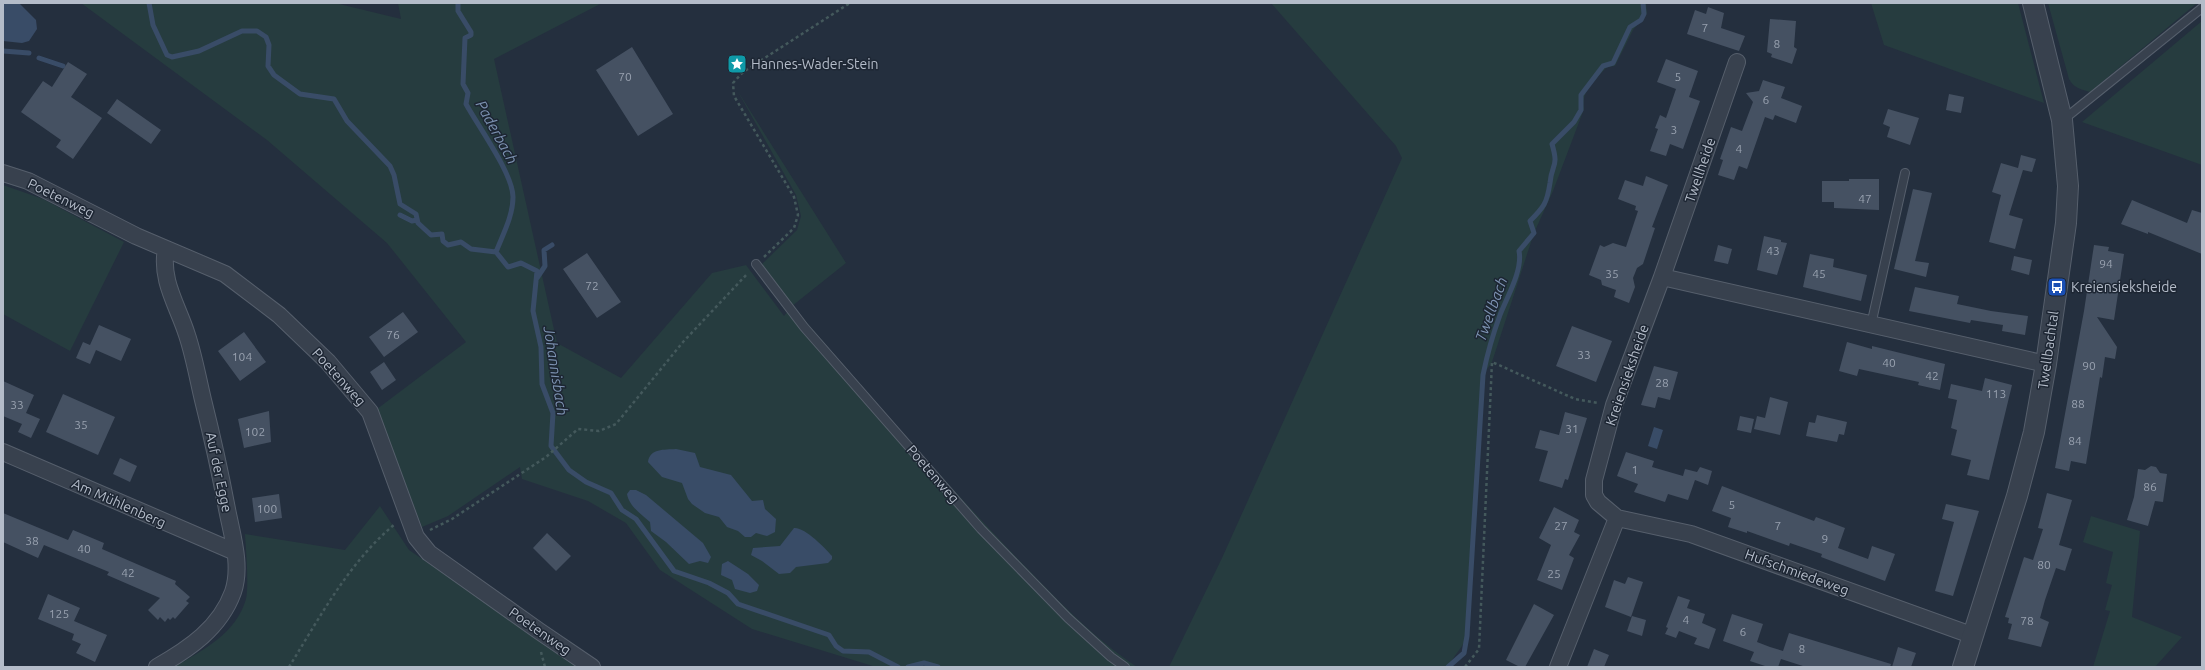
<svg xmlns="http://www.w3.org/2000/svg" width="2205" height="670" viewBox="0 0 2205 670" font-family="Ubuntu,sans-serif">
<rect width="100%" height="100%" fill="#242f3e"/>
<path fill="#263c3f" d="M81,3H335L401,19L398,3H602L494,59L557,343L621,378L712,273L746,265L784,316L792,306L761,265L797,230L801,216L796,195L737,90L846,263L792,306C867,391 940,478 1018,559C1056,598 1092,637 1137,667H876L752,629L660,570L626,523L588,501L522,479L520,467L448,516L422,527L377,409L466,342L387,243L267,140Z
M1271,3H1646L1647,13L1633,30L1615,66L1607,67C1597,78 1580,92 1584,109L1553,191L1534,233L1492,362L1483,375L1468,618L1469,636L1447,667H1169L1222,558L1402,158L1396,146Z
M1871,3H2018L2044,103L1884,45Z
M2048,3H2197L2090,92C2080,89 2074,88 2069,79Z
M2202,21V165L2082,122Z
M3,185L43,199L124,242L70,351L3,314Z
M380,506L409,550L581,667H174C203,650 236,634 246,599C249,587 246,549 245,534L345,550Z
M2091,516L2140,531L2132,617L2182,637L2155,667H2093L2110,611L2105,610L2112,585L2106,583L2113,552L2083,542Z"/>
<path fill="#394c67" d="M3,3H19L36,20L37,29L29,41L22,43L3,41Z
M1654,427L1663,430L1657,449L1648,446Z
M676,449L695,453L700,467L731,475L752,501L763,500L765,509L776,519L775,532L767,536L756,533L751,537H745L738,531L727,527L719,517L705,513L692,504L688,499L682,483L662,477L648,462C650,448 664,450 676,449Z
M630,490H636L646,495L703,543L711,557L708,563L700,561L689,564L666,542L651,531L650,522C641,514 629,506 627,494Z
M794,528C805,527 825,548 832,556V559L828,563L796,567L790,573L779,574L762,561L751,555L753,548L780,546Z
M728,561L748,574L759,585L757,591L750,593L735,589L732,580L721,575L722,564Z"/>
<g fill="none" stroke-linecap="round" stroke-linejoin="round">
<path stroke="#394c67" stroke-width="5" d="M149,3L153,25L167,55L172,57L199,51L242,31H257L266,37L269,45L268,66L274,75L300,94L334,99L347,121L390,166L394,175L400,204L416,214L418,223L431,235L442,234L443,241L448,245L461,242L471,249L496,252L508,267L521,263L537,271L533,311L541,347L542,384L553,413L551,446L569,470L586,482L611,493L622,510L636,519L674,571L709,583L728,593L738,604L829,635L836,646L843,651L869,652L898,667
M458,3V11L471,32V35L465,38L463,84L468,93L466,104C478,126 513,174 513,197C513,216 503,234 496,252
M3,51L29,53
M39,58L63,66
M400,215L412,221L417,220
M537,278L545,266L544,250L552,245
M908,667L924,663L938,667
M1448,667L1464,653L1467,636L1483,375C1487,355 1493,334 1500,315C1507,297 1523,270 1519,251L1534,233L1530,221C1544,207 1547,203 1550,183C1552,162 1559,168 1552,144L1574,122L1581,110V95L1603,66L1613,63L1630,27L1641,20L1644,14L1643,3"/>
</g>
<path fill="#455162" d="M1708,7L1724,13L1721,28L1745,36L1739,51L1687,34L1695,10L1706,14Z
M1770,19L1796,21L1794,47L1797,49L1792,64L1771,57L1772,54L1767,52Z
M632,47L673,114L638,136L596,70Z
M1666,59L1698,71L1689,97L1700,101L1683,149L1670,144L1666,156L1650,151L1658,129L1655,128L1660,115L1666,118L1676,89L1657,82Z
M68,62L87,74L71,97L102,118L73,159L56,147L61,140L21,112L43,81L52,87Z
M1763,80L1785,87L1781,98L1802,106L1796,123L1775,115L1773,120L1765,117L1747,169L1739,166L1734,180L1718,175L1723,160L1720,159L1731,127L1742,131L1753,102L1746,93L1759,91Z
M1949,94L1964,97L1961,113L1946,110Z
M117,99L161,130L151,144L107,113Z
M1888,109L1919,118L1910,145L1887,137L1890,127L1883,124Z
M2021,155L2036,159L2032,172L2023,170L2009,215L2023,219L2015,249L1989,242L2001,195L1992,192L2001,163L2018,168Z
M1646,176L1668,185L1652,227L1655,228L1643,264L1637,268L1633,278L1635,287L1629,303L1614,297L1616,290L1602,285L1601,280L1589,275L1600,245L1604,247L1613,243L1626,247L1638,211L1635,210L1636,206L1618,199L1625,180L1643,186Z
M1849,179H1879V210L1834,208V202H1822V181H1849Z
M1913,189L1932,193L1915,261L1929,263L1926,277L1894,269Z
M2132,200L2187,223L2192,210L2202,213V254L2148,232V234L2121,224Z
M1764,236L1781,240V242L1787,243L1777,275L1757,270Z
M1718,245L1732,249L1728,264L1714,261Z
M2094,245L2109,247L2108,251L2124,254L2114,320L2097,317L2117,347L2115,359L2105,357L2102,378L2100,377L2086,464L2071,461L2069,471L2055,468L2084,311Z
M587,253L621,302L597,318L563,269Z
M1810,254L1834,259L1833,267L1867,275L1861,301L1803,287Z
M2014,256L2032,260L2029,275L2011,270Z
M1915,287L1959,296L1957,304L1991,311L2028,316L2025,335L2002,331L2003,325L1971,320L1970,323L1909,311Z
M403,312L418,332L384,357L369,337Z
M99,325L131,339L121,361L96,350L90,364L76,358L83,342L90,345Z
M1572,326L1612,341L1596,382L1556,366Z
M244,332L266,362L240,381L218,351Z
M1847,342L1872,349V346L1945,364L1940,390L1918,385L1919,382L1859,369L1857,376L1839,371Z
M384,362L396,380L382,390L370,372Z
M1654,366L1678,372L1670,400L1658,397L1655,408L1641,405Z
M1985,378L2012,385L1989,480L1967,475L1971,460L1951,455L1957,430L1951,428L1957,400L1948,398L1951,384L1982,391Z
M3,381L34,395L26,413L40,419L31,438L18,432L22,424L3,416Z
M63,394L115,417L98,455L46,432Z
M1770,397L1788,402L1780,435L1754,429L1757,416L1765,418Z
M269,411L271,442L244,448L238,419Z
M1565,412L1587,418L1568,480L1565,479L1562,488L1539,481L1548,451L1535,448L1540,430L1559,435Z
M1817,415L1847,422L1844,435L1839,434L1837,442L1806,436L1809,422L1815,423Z
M1740,416L1754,419L1751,433L1737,430Z
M1626,452L1654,461L1652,467L1683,476L1685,469L1697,472L1700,467L1712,471L1708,485L1695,480L1688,500L1668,494L1665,502L1634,492L1638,484L1617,476Z
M120,458L137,466L130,482L113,474Z
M2151,466L2156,467L2160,473L2167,474L2163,502L2155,501L2148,526L2127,520L2134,497L2138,469L2145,470Z
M1722,486L1814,521L1816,517L1845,528L1838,548L1868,559L1872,546L1895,554L1885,581L1821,557L1822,554L1790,543L1789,546L1747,531V533L1728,527L1731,518L1712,511Z
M2047,493L2072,500L2059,545L2072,549L2065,571L2056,568L2045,600L2040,618L2049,622L2041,647L2008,639L2012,624L2008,623L2009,618L2005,617L2024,557L2033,560L2043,529L2038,528Z
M279,494L282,518L255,522L252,498Z
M1946,504L1979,511L1953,596L1935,591L1954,522L1942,519Z
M1554,507L1579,520L1574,532L1580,535L1569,555L1574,558L1562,590L1537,580L1551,545L1539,538Z
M3,513L68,540L73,530L104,543L102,549L176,581L175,584L190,597L186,601L189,603L175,619L173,617L170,620L168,618L165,622L160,617L158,620L148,610L160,598L107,575L109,572L44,545L38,558L3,542Z
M547,533L571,556L556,571L533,548Z
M1628,577L1643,582L1631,617L1605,607L1614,580L1625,584Z
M48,594L80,608L74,621L107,635L95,662L76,653L81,644L72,640L74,634L38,619Z
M1678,596L1690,600L1687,608L1705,614L1702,623L1716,629L1709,649L1694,644L1697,638L1679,631L1676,638L1665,634L1668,628L1666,627Z
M1534,604L1554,615L1525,667H1520L1506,660Z
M1732,614L1763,624L1757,642L1770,647L1783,651L1789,633L1891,664L1890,667H1806L1781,659L1778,667H1768L1750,661L1754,652L1723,641Z
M1632,616L1646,620L1642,636L1627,631Z
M1898,647L1916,653L1911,667H1892Z
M1594,649L1609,655L1604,667H1587Z"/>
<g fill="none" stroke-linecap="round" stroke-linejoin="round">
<g stroke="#565f6c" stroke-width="10">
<path id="service" d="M2063,120L2202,8
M756,264L804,327L981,529L1068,618L1111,657L1125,667
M1871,325L1905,173"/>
</g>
<g stroke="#565f6c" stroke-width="18">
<path id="minor" d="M3,173L28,181L136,236L225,274L279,315L328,362L370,412L416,537L429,553L539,631L592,667
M1662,277L1737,62
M3,452L235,552
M1617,518L1691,534L1974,636
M157,667C189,649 220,628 233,592C242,566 232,535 227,509C220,472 212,436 203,400C198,379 194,356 187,335C178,306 160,281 166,249
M1558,667L1617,518L1598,502L1594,495V480L1614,405L1662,277L2046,364"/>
</g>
<g stroke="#565f6c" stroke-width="22">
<path id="tertiary" d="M1963,667L2017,496L2034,432L2046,364L2066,223L2068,186L2062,120L2033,3"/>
</g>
<path stroke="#44595c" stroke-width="2.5" stroke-dasharray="3 3" stroke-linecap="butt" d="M764,257L794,228L798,215L794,197L734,96L733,83L743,72L850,3
M430,530L452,519L546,457L578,429L599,431L616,424L683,342L748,273
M541,652L545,667
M289,667C320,617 349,562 395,524
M1465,667L1479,649L1492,362L1575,399L1598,403"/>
<use href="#service" stroke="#38414e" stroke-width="8"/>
<use href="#minor" stroke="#38414e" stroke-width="16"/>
<use href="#tertiary" stroke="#38414e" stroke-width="20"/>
</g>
<defs>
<g id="sight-square" transform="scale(1)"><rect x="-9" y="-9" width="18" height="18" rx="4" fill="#0f9aa8" stroke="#1d2633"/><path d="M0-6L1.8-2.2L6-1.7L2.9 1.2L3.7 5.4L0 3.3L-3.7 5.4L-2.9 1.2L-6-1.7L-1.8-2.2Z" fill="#fff"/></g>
<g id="bus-square" transform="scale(1)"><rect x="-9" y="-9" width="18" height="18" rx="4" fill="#1a4fb4" stroke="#1d2633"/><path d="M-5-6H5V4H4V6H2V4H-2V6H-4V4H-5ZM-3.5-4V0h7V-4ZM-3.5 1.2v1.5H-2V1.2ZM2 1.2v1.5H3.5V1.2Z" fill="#fff"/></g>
</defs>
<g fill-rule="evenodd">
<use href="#sight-square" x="737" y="64"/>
<use href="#bus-square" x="2057" y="287"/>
</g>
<g text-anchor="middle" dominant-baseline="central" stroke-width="3" stroke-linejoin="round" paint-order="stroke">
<g font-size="12" fill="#98a1af">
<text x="1705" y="27">7</text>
<text x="1777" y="43">8</text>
<text x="625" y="76">70</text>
<text x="1678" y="76">5</text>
<text x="1766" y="99">6</text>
<text x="1674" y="129">3</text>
<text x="1739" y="148">4</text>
<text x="1865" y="198">47</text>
<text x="1773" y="250">43</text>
<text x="2106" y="263">94</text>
<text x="1612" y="273">35</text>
<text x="1819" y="273">45</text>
<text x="592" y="285">72</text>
<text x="393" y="334">76</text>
<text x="1584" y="354">33</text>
<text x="242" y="356">104</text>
<text x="1889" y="362">40</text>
<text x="2089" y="365">90</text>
<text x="1932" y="375">42</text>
<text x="1662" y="382">28</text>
<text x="1996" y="393">113</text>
<text x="2078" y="403">88</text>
<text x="17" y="404">33</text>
<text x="81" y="424">35</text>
<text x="1572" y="428">31</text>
<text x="255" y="431">102</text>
<text x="2075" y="440">84</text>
<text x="1635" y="469">1</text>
<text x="2150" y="486">86</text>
<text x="1732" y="504">5</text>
<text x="267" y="508">100</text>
<text x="1561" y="525">27</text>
<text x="1778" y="525">7</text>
<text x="1825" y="538">9</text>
<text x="32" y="540">38</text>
<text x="84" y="548">40</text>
<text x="2044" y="564">80</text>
<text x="128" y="572">42</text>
<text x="1554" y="573">25</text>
<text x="59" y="613">125</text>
<text x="1686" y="619">4</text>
<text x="2027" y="620">78</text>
<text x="1743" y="631">6</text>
<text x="1802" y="648">8</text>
</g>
<g font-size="14" fill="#b4bcc9" stroke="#1d2633" text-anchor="start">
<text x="751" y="64">Hannes-Wader-Stein</text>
<text x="2071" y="287">Kreiensieksheide</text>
</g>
<g font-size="14" fill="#b4bcc9" stroke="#1d2633">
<text transform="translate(1700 170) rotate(-71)">Twellheide</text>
<text transform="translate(61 198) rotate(26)">Poetenweg</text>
<text transform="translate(2048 350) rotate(-82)">Twellbachtal</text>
<text transform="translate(1627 375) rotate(-71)">Kreiensieksheide</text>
<text transform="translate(339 377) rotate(48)">Poetenweg</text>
<text transform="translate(219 472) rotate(78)">Auf der Egge</text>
<text transform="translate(933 474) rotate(49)">Poetenweg</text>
<text transform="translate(119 503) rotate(24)">Am Mühlenberg</text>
<text transform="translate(1797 572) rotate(20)">Hufschmiedeweg</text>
<text transform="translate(540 631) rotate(35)">Poetenweg</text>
</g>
<g font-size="15" font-style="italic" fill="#7c92b1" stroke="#1d2633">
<text transform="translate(497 132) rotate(61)">Paderbach</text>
<text transform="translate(1491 309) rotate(-70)">Twellbach</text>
<text transform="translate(556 371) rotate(81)">Johannisbach</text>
</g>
</g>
<rect width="2205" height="670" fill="none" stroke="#b4bcc9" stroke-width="8"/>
</svg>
